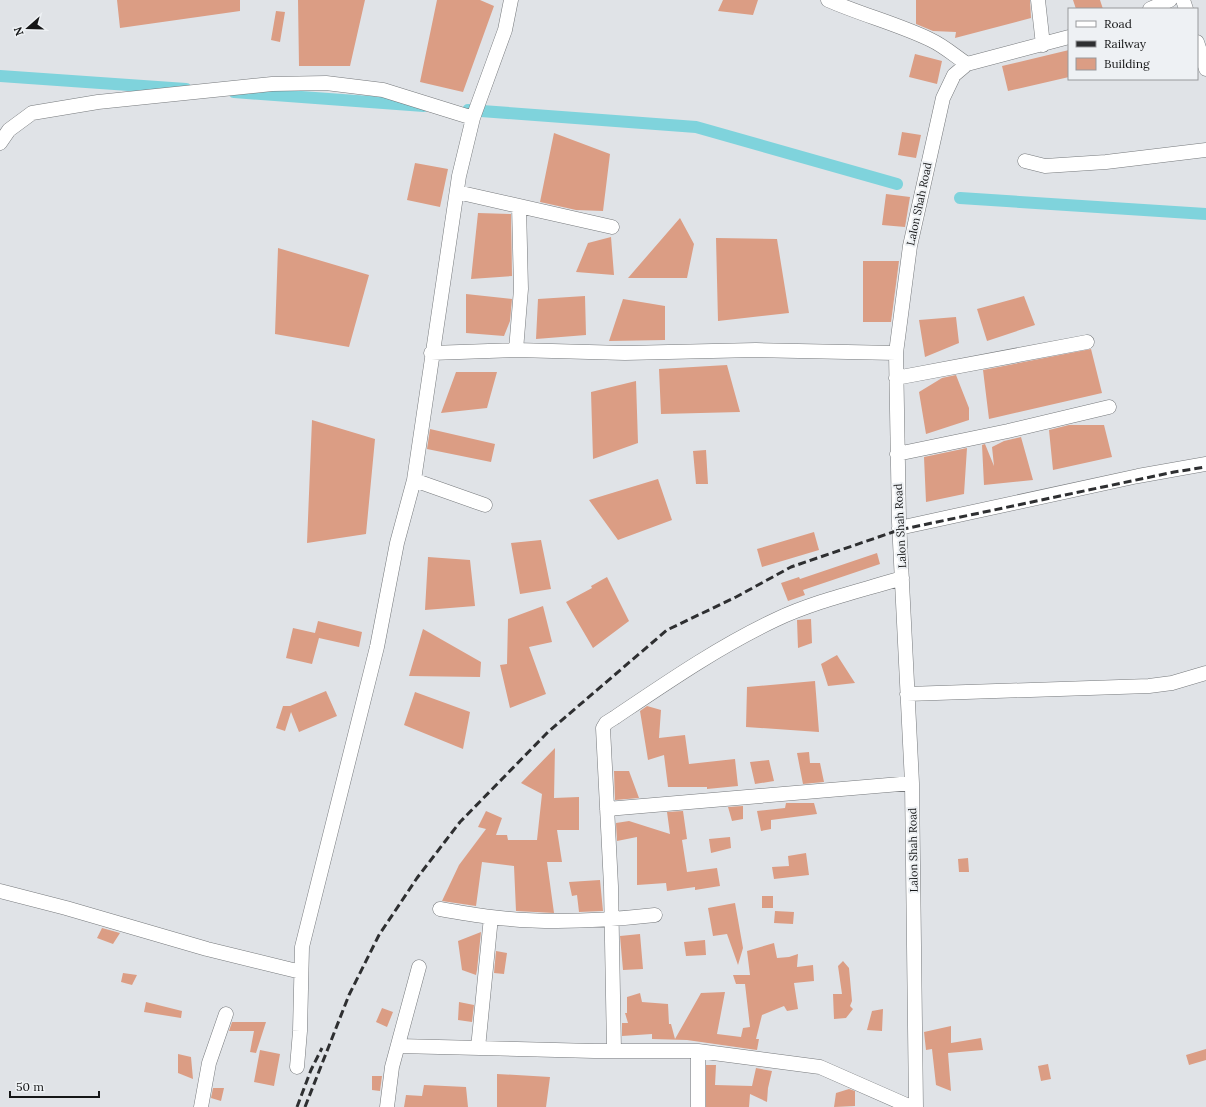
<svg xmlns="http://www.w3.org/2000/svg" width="1206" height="1107" viewBox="0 0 1206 1107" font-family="Lora,serif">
<rect width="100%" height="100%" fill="#e0e3e7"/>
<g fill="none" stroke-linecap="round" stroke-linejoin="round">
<path stroke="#7fd3dc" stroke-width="12" d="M0,76L186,89
M234,92L424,106
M468,110L696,127L897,184
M960,198L1206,214"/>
</g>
<path fill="#db9d84" d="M117,0H240V11L120,28Z
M298,0H365L350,66H299Z
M437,0H480L494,6L463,92L420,82Z
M723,0H758L753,15L718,11Z
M916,0H1030L1031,18L955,38L956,32L933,31L916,24Z
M1073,0H1100L1103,9H1076Z
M276,11L285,12L280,42L271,40Z
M1069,50V77L1008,91L1002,66Z
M915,54L942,61L937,84L909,77Z
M902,132L921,135L916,158L898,155Z
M554,133L610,154L603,211L576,210L540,202Z
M415,163L448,169L440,207L407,200Z
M886,194L910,197L905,227L882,225Z
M478,213L511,214L512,276L471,279Z
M680,218L694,244L687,278H628Z
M611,237L614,275L576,272L588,243Z
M716,238L777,239L789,313L718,321Z
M278,248L369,275L349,347L275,334Z
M863,261H899L891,322H863Z
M466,294L512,299L510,321L504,336L466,333Z
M585,296L586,335L536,339L538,299Z
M1024,296L1035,325L987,341L977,309Z
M623,299L665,306V340L609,341Z
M956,317L959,343L925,357L919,320Z
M1091,349L1102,393L989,419L983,370Z
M727,365L740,412L661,414L659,369Z
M456,372H497L487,408L441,413Z
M956,375L969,408V420L926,434L919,392L942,378Z
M636,381L638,443L593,459L591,392Z
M312,420L375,439L366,534L307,543Z
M1069,425H1104L1112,457L1053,470L1049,430Z
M430,429L495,444L491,462L427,449Z
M1021,437L1033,480L984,485L982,445L985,444L994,466L992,447L1004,441Z
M967,448L964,494L926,502L924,457Z
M706,450L708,484H696L693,451Z
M658,479L672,520L618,540L589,500Z
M814,532L819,550L762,567L757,549Z
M541,540L551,589L520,594L511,543Z
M877,553L880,564L803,590L805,595L788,601L781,583L799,577L800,579Z
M428,557L470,560L475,606L425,610Z
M607,577L629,621L593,648L566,602L592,588L591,586Z
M543,606L552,642L529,647L546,694L510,708L500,665L507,664L508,619Z
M811,619L812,643L798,648L797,620Z
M318,621L362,632L359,647L319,638L312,664L286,658L293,628L315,633Z
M423,629L481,662L480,677L409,676Z
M837,655L855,683L828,686L821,664Z
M815,681L819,732L746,727L747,687Z
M326,691L337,716L299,732L291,712L285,731L276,728L283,706H290Z
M415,692L470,712L463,749L404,725Z
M647,706L661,710L659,738L685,735L689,764L735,759L738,786L707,789V787H668L664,755L648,760L640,711Z
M555,748L554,798L579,797V830H557L562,862H547L554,913L516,911L514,866L482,862L476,906L442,901L459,865L486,829L478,827L486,811L502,818L496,835H507L508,840H537L542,794L521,783Z
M809,752L810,763H820L824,782L803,784L797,753Z
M769,760L774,781L755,784L750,762Z
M614,771H629L639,798L615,800Z
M786,803H814L817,814L771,820V829L761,831L757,811L785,808Z
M743,806V819L732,821L728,807Z
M683,811L687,839L682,840L687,872L717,868L720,886L695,890V887L667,891L666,883L637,885V837L617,841L616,823L629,821L670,834L667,812Z
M730,837L731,848L711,853L709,839Z
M806,853L809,875L774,879L772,867L789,866L788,856Z
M968,858L969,872H959L958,859Z
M600,880L603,911L579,912L577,895L572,896L569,882Z
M762,896H773V908H762Z
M735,903L743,948L738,965L727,934L713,936L708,908Z
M775,911L794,912L793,924L774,923Z
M102,928L120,933L113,944L97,938Z
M481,932L477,970L476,975L462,970L458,941Z
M640,934L643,969L623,970L620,936Z
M705,940L706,955L686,956L684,942Z
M774,943L777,958L789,957L798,954L797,967L813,965L814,981L794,983L798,1009L787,1011L784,1006L762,1015L756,1039H759L757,1050L687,1040L652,1039V1034L622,1036V1023H628L625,1013H627V997L640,993L642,1002L668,1004L669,1024H671L675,1039L701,993L725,992L717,1034L741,1037L743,1028L750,1027L745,984H736L733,975H750L747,951Z
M496,951L507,953L504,974L494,973Z
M843,961L849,968L852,1001L850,1006L853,1009L846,1018L834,1019L833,994H842L838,966Z
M123,973L137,975L132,985L121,982Z
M146,1002L182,1011L181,1018L144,1012Z
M459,1002L474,1005L472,1022L458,1020Z
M382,1008L393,1012L387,1027L376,1022Z
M883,1009L882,1031L867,1030L872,1011Z
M232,1022H266L256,1053L250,1052L254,1031H229Z
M951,1026V1043L981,1038L983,1050L948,1053L951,1091L936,1085L932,1049L926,1050L924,1032Z
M1206,1049V1060L1189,1065L1186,1055Z
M260,1050L280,1054L274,1086L254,1082Z
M178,1054L191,1057L193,1079L178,1073Z
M1048,1064L1051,1079L1041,1081L1038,1066Z
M706,1065H716L715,1085L752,1086L756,1068L772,1071L768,1088L767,1102L750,1094L749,1107H706Z
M497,1074L550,1077L546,1107H497Z
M372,1076H382L380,1091L372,1090Z
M424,1085L466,1087L468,1107H404L406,1095L422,1096Z
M213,1088H224L221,1101L211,1098Z
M849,1089L855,1091V1106L834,1107L836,1093Z"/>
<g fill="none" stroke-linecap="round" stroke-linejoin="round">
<g stroke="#76797c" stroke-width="15">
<path id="minor" d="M828,0C862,15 898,24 931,40C944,46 955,56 967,64
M1038,0L1043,45
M1183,0L1186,9
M1150,9L1170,0
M1197,42L1206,69
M0,143L9,130L32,113L98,102L272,84L326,83L383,90L473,118
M1025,161L1045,166L1106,162L1206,150
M457,192L612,227
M516,350L521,289L519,206
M431,353L516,350L625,353L756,350L896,353
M896,378L1087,342
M897,454L1008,431L1109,407
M414,480L485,505
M899,528L1138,476L1206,464
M907,694L1149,686L1172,683L1206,673
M607,809L912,783
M0,891L66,908L207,949L301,972
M440,909C457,912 474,915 491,917C545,924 601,921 655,915
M398,1046L594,1051H698L820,1067L911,1107
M478,1048L491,917
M614,1050L611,886L603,728L606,723L614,718C666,683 718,647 775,620C815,601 860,591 902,578
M698,1051V1107
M297,1067L300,1031L302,947L377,647L397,543L414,480L459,176L473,118L505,30L511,0
M201,1107L209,1063L226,1014
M387,1107L392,1067L419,967
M916,1107L912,783L899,522L896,353L910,246L943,98L954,75L967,64L1069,37"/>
</g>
<use href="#minor" stroke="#fff" stroke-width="14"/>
<path stroke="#2e2f31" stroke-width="3" stroke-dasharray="8 4" stroke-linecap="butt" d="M297,1107L311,1070L322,1048
M305,1107L349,995L379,935L417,878L460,822L548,732L667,630L736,597L791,567L899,530L1174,472L1206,467"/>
</g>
<g text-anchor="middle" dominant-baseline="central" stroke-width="4" stroke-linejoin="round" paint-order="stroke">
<g font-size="11" fill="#151617" stroke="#eef1f4">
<text transform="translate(919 204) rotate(-78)">Lalon Shah Road</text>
<text transform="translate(900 526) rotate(-93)">Lalon Shah Road</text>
<text transform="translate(913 850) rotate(-91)">Lalon Shah Road</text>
</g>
</g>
<rect x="1068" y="8" width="130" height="72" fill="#eef1f4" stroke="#97999c"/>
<rect x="1076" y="21" width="20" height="6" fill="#ffffff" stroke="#97999c"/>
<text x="1104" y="28" font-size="12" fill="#151617">Road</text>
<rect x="1076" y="41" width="20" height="6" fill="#2e2f31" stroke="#97999c"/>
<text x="1104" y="48" font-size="12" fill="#151617">Railway</text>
<rect x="1076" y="58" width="20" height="12" fill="#db9d84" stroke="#97999c"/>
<text x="1104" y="68" font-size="12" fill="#151617">Building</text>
<g transform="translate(28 28) rotate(250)" stroke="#eef1f4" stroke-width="3" paint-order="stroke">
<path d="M0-3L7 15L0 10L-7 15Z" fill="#151617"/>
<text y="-6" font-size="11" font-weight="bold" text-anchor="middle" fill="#151617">N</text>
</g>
<path d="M10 1091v6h89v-6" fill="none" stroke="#151617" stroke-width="2"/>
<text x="16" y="1091" font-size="12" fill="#151617" stroke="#eef1f4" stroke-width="3" paint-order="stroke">50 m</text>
</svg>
